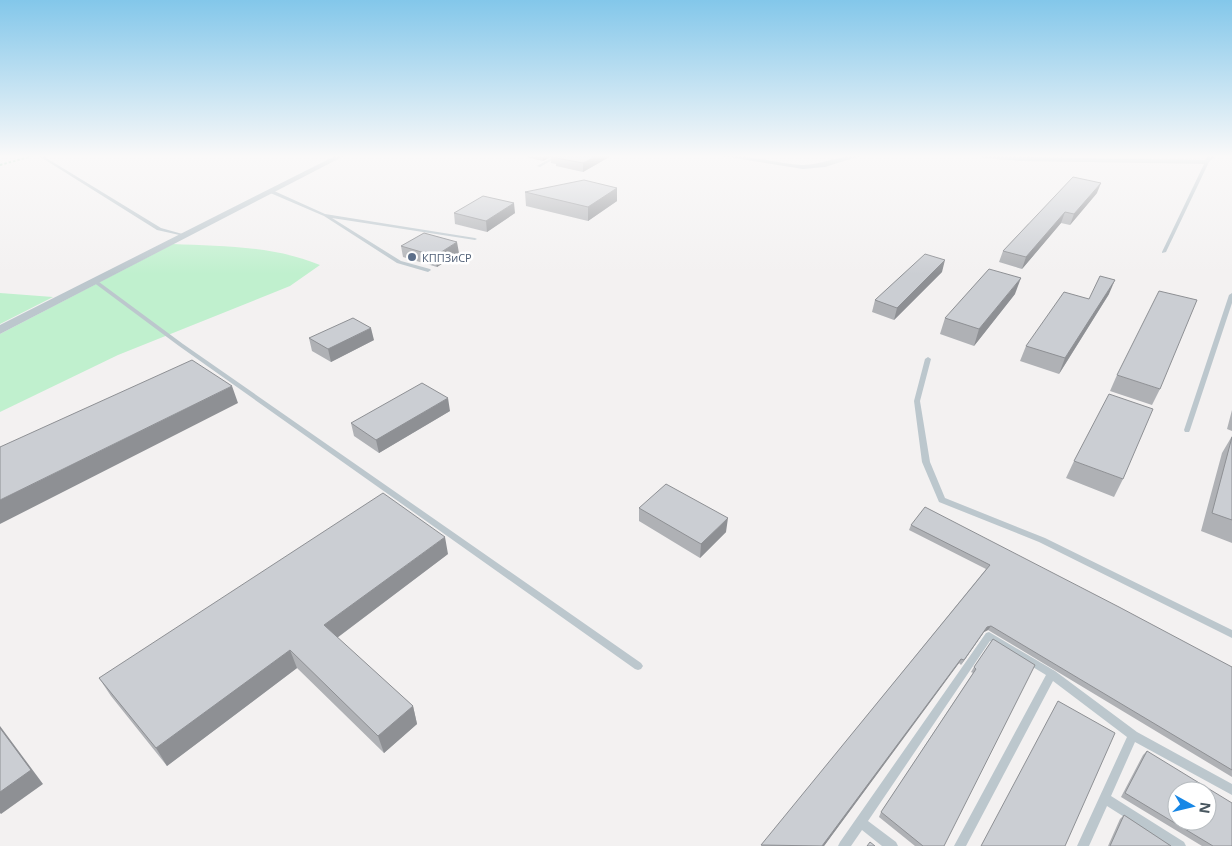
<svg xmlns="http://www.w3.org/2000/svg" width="1232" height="846" viewBox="0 0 1232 846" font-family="'Open Sans',sans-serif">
<rect width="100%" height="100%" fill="#f3f1f1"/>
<path fill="#c0f0ce" d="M173,244C222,246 274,246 320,265L290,286L118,355L0,412V334Z
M0,293L53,297L0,324Z"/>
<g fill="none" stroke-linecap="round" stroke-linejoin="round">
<path stroke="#77cf9b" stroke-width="2" stroke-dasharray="2.5 2" stroke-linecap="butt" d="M0,165L32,156"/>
<path fill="#bcc7cd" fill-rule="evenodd" d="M39,156H43L161,228L186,235L184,236L157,230Z
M555,156H559L540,167L537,166Z
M1207,161L1209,162L1166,252L1162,253V252L1205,162Z
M268,190H272L325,214L475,238L477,239L475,240L332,218L401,261L430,269L431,270L428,272L397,263L324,216L268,192Z
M95,279L183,344L641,663L643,666L641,669L638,670L635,669L179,346L93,282V280Z
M1232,293V303L1190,430L1189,432H1185L1184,430L1229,295Z
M928,357L931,359L920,401L930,462L945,498L1045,538L1232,630V638L1039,542L939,502L922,462L914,401L925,359Z
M989,632L1055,671L1137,732L1232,784V795L1135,742L1111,796L1184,842L1186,846H1170L1107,806L1089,846H1077L1127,737L1053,681L966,846H954L1046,675L990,641L868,821L896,842L898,846H882L862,830L851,846H838L840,842L986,633Z"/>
<path fill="#bcc7cd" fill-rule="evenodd" d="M335,156H344L0,334V325Z
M722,156C749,154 776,164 803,165C823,165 841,154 860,156L825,167L803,169Z
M979,156L1205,160L1207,156H1215L1207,164L1021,161L983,158Z"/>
</g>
<path fill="#afb1b5" d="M526,156H611L583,172L556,166V164L551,163V157L543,161L526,157Z
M617,188V201L588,221L526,206L525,192Z
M1097,193L1070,225L1061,223L1022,269L999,262L1003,251L1028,224Z
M454,213H515L487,232L455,224Z
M401,246L459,253L437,267L403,257Z
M942,272L894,320L872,312L875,300Z
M1015,294L974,346L940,334L945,318Z
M1109,294L1059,374L1020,361L1026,346L1089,299Z
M309,338L374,340L331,362L312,351Z
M1117,375L1160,389L1152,405L1110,391Z
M1232,410V431L1227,429Z
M450,411L379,453L354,436L351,423Z
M1232,436V543L1201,531L1222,453Z
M1074,461L1123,479L1114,497L1066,478Z
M639,508L726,532L700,558L639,521Z
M911,525L1232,667V777L988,630L984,632L961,665L959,663L824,846H761L986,569L909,530Z
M448,554L337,638L413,706L417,724L384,753L297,668L167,766L111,696L99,678Z
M993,639L944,846H915L879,817L881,812L973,673L971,672L974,667Z
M1147,751L1232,846H1202L1121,797L1143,755Z
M1124,815L1171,846H1108L1120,819Z"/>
<path fill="#8e9094" d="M543,156H551V157L543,161Z
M597,156H611L583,172V163Z
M1101,183L1097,193L1070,225L1074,214Z
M617,188V201L588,221V207Z
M514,203L515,213L487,232L486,221Z
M1065,212L1061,223L1022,269L1026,257Z
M457,242L459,253L437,267L435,256Z
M945,260L942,272L894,320L897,308Z
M1021,278L1015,294L974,346L979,329Z
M1115,280L1109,294L1059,374L1065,358Z
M371,328L374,340L331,362L328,349Z
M232,386L238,403L0,524V500Z
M448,398L450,411L379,453L376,440Z
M728,518L726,532L700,558L701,544Z
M445,537L448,554L330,643L324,625Z
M991,626L988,630L984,632L961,665L964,660L987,627Z
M290,650L297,668L167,766L156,748Z
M961,659L959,663L824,846H822Z
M413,706L417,724L384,753L378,736Z
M0,726L43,784L1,814L0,813Z"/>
<path fill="#cbced3" stroke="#8e9094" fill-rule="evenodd" d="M559,156H597L583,163L556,158Z
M1073,177L1101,183L1074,214L1065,212L1026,257L1003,251Z
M584,180L617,188L588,207L525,192Z
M483,196L514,203L486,221L454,213Z
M424,233L457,242L435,256L401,246Z
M925,254L945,260L897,308L875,300Z
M989,269L1021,278L979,329L945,318Z
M1100,276L1115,280L1065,358L1026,346L1064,292L1089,299Z
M1159,291L1197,300L1160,389L1117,375Z
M353,318L371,328L328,349L309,338Z
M192,360L232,386L0,500V447Z
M422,383L448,398L376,440L351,423Z
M1109,394L1153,409L1123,479L1074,461Z
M1232,437V520L1212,513Z
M666,484L728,518L701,544L639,508Z
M383,493L445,537L324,625L413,706L378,736L290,650L156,748L99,678Z
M925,507L1119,607L1232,667V770L991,626L987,627L964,660L961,659L822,846L761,845L990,565L911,525Z
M993,639L1035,665L944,846H923L881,812L976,669L974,667Z
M1058,701L1115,733L1065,846H981Z
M0,728L31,770L0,792Z
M1147,751L1232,803V846H1213L1125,793ZM1177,791H1207V821H1177Z
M1124,815L1171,846H1110Z
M870,842L875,846H867Z"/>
<linearGradient id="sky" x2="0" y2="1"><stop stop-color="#83c7ea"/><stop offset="0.57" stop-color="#faf9f9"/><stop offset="1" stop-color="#faf9f9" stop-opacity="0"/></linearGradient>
<rect width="1232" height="274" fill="url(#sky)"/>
<circle fill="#5c6f8a" stroke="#fff" stroke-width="2" cx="412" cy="257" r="5"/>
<g text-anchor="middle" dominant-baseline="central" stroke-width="5" stroke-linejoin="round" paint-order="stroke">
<g font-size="11" fill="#4e5e75" stroke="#fff" text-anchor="start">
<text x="422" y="257">КППЗиСР</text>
</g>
</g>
<g transform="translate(1192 806) rotate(98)"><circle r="24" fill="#ffffff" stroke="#b6bbbf"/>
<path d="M0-4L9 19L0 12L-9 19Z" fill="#1787e6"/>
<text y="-8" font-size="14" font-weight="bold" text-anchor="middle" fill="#48565f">N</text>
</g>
</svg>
